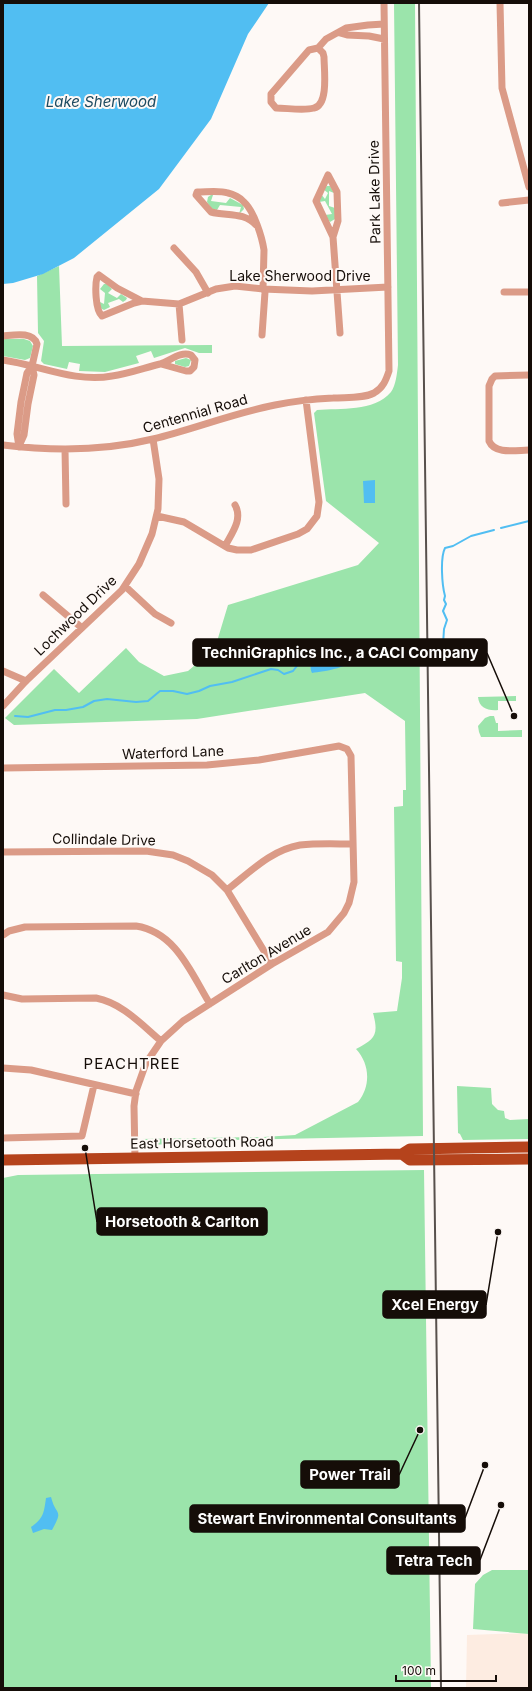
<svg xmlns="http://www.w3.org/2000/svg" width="532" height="1691" viewBox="0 0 532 1691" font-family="Inter,sans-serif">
<rect width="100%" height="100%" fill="#fef9f6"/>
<path fill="#fdece1" d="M529,1633V1688H466L467,1635Z"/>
<path fill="#9be4ab" d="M394,3H415L423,1136L181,1141L172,1144L146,1145L143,1144L141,1139L263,1137L295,1135L358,1102C371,1086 370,1064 356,1049C375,1039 379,1035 373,1013L397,1011L402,978V962L396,961L394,807L403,806V790H406L405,721L365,693L197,719L14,725L5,718L54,669L79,693L126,648L139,662L164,676L188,671L215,648L228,605L358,565L379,543L326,501L314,413L317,410C340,408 374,412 391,392C396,385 397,373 398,365Z
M327,186H330L334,193L329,191V206L335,208V219L330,222L325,215L332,214L325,201L319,202L321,194L325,199L328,193L323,189Z
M211,195H213L211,201L226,203L230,198L243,205L244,209L239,214L241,207L220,205L217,210L212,209L207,202L208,197Z
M59,266L62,346L212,345V353H199L185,348L154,358L151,351L136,356L139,363L105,372L79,371L80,364L69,362L67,369L44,364L41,361L44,341L38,333L37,276Z
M104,284H107L112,289L108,293L117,298L121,294L127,298L126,300L123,302L119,299L108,303L110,307L104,310L100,308V302L104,304L105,293L100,289Z
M3,339H24L30,341L33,346L30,358L25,360L3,356Z
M186,358L191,360L189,366L185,367L175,364V361Z
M516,696V701H498V710C488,711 479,708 478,697Z
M490,716H494L496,723H498V731L522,730V737H481L479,732L478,726L485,718Z
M457,1086L491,1088L492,1104L498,1110L504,1111L505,1118L510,1120L529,1119V1139L463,1140L460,1134L458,1133Z
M424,1170L431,1688H3V1178L18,1175Z
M492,1570H529V1634L473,1629L475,1584L483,1575Z"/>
<path fill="#51bef2" d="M3,3H269L248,34L211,119L159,189L74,258L43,274L13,283L3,284Z
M375,480V503H364L363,481Z
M347,643C371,666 327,671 312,673C309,667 312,662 311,656L316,652C325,653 337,645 347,643Z
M51,1497C56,1517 64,1508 52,1530L44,1529L33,1533L31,1527C44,1518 44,1512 46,1498Z"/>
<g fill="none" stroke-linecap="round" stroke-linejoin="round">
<path stroke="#51bef2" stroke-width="2" d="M501,528L529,521
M353,650L372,651
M436,652L443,645L444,629L447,620L443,611L446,604L444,600L445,596C442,585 440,558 445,548L453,546L471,536L494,530
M15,716L28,717L55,710H66L83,707L94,701L107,699L136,702L148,701L160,691H173L187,694L199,691L210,686L232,682L271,669L278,670L284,674L293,671L300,662L311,663"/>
<path stroke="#db9b87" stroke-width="7" d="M500,3L502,88L529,187
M340,33L347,35L369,36L384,39
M318,48L323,53L324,57C324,69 329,105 314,108C304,111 287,108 276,108L271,102V94L309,50L318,48L326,39L346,28L368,25L384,24
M502,203L529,200
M256,225C245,212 226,216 211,212L196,195L197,192C207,192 219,190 228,193C233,194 241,198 244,202C254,211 262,237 264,250L263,289L265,292L262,335
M333,237L316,201L328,175L337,192L338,221L333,237L340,333
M174,248L196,272L208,293
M99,275L117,288L142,301L134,303L102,316C95,310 95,285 97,277Z
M504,292H529
M142,301L179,304L216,289L235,286L263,289L312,291L388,287
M179,304L182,340
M3,336C14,335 33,331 37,344L32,366L27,373L21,402L17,434L19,447
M3,360C39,365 75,383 112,376C128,374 144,368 160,364C170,361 180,351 191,355L195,360L194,367L190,371H186L161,364
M529,375L495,376L492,379L489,386V441C495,455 517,450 529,450
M3,445C53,451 104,451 153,439C194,429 234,413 275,405C294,401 314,399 333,398C346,397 362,399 374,393C383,388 386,380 389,371L384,3
M19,446L24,435L28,404L34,375L32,366
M65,449L66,504
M157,516L184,522L228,548L237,550H251L298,534L307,529L317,516L319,502L306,400
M225,546C232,533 243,519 235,505
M125,586L155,614L171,623
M43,595L82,628
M3,671L26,681
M3,706L26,681L122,590L139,564L152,534L158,509L159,479L153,439
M3,768L207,765L259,760L339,746L347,749L351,756L354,882L349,903L344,913L328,932L272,964L183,1021L161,1041L146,1063L136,1091L134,1106L135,1159
M3,852L146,851L173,855L188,861L212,875L227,890L272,964
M227,890C250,872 271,850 300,845C318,843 336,844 353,844
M3,935L9,931L25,927L136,926C176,932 191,973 210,1004
M3,995L22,999L96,998C122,1003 141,1024 161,1041
M3,1068L31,1070L136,1094
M3,1138L82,1136L94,1085"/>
<path stroke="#b5431c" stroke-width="11" d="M402,1154L410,1160L529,1159
M3,1160L402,1154L410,1149L529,1147"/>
<path stroke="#58514d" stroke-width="2" d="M419,3L441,1688"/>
</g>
<g text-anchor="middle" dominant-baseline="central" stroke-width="4" stroke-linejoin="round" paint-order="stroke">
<g font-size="14" fill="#150d08" stroke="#fef9f6">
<text transform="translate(374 192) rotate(-91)">Park Lake Drive</text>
<text x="300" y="275">Lake Sherwood Drive</text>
<text transform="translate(195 413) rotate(-16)">Centennial Road</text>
<text transform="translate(75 615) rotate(-44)">Lochwood Drive</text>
<text transform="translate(173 752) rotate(-2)">Waterford Lane</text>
<text transform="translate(104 839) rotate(1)">Collindale Drive</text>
<text transform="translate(266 954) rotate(-31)">Carlton Avenue</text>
<text transform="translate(202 1142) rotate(-1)">East Horsetooth Road</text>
</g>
<g font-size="15" font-style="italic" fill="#1e4b61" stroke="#fef9f6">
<text x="101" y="101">Lake Sherwood</text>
</g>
<g font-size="15" letter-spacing="1" fill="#150d08" stroke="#fef9f6">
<text x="132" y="1063">PEACHTREE</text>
</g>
</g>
<path fill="none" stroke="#150d08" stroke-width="1.5" d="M514 716L487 653M85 1148L97 1222M498 1232L486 1305M420 1430L399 1475M485 1465L465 1518M501 1505L480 1560"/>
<g fill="#150d08" stroke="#fef9f6" stroke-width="1.5">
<circle cx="514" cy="716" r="4"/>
<circle cx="85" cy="1148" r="4"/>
<circle cx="498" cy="1232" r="4"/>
<circle cx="420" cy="1430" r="4"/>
<circle cx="485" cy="1465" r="4"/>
<circle cx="501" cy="1505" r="4"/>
</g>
<g fill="#150d08" stroke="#150d08" stroke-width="1.5">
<rect x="193" y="639" width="294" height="27" rx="4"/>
<rect x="97" y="1208" width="170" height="27" rx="4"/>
<rect x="383" y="1291" width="103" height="27" rx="4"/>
<rect x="301" y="1461" width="98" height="27" rx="4"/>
<rect x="190" y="1505" width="275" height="27" rx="4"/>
<rect x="387" y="1547" width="93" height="27" rx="4"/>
</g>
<g font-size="15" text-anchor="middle" font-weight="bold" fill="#fff">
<text x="340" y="658">TechniGraphics Inc., a CACI Company</text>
<text x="182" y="1227">Horsetooth &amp; Carlton</text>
<text x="435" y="1310">Xcel Energy</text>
<text x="350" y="1480">Power Trail</text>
<text x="327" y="1524">Stewart Environmental Consultants</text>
<text x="434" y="1566">Tetra Tech</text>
</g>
<rect width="532" height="1691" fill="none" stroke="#150d08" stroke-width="8"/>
<path d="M396 1675v6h100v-6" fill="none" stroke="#150d08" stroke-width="2"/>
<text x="402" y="1675" font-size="12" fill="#150d08" stroke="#fef9f6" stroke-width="3" paint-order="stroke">100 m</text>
</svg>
